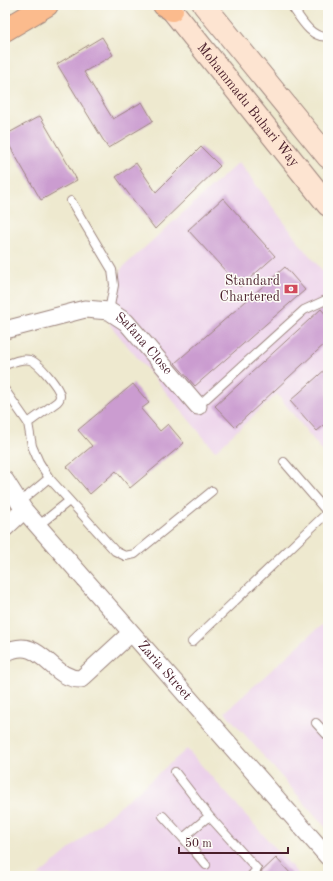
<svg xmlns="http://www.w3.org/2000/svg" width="333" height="881" viewBox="0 0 333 881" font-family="'Old Standard TT',serif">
<rect width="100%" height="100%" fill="#fdfcf7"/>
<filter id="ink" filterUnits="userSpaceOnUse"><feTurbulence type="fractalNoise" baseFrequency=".025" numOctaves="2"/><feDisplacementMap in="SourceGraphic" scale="8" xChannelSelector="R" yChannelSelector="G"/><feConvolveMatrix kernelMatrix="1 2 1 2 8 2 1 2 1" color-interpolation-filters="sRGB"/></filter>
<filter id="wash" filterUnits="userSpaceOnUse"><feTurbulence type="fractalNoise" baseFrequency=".012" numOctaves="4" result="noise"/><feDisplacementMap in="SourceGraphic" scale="16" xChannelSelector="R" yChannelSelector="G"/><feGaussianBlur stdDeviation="0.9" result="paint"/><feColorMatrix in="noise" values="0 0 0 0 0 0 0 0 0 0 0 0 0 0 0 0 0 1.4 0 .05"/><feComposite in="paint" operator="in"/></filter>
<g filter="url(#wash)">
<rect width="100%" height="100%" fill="#eee9cf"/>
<path fill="#ecd1ea" d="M239,162L304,249L328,277V458L277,394L215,451L110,325L121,269Z
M328,619V830L225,712Z
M187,749L300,876H38Z"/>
<g id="blocks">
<path fill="#cb9cd0" d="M102,37L113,55L84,72L113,119L142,102L153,121L108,148L57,64Z
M40,116L77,180L41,200L5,138V135Z
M201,147L220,166L155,229L116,177L136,163L156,192Z
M223,198L275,256L240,287L188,230Z
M285,267L305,290L195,386L175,363Z
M321,309L328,317V341L235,427L215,406Z
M328,367V422L317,431L290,401Z
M133,384L149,403L141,409L160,431L168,424L184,443L130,488L116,471L90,494L67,467L92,446L78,430Z
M276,858L293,876H257Z"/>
</g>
</g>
<g filter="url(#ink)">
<use href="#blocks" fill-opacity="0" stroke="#9c847d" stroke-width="1"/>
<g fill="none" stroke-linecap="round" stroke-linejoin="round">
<g stroke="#9c847d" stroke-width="10">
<path id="service" d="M291,5C299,16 311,40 328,36
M71,201L112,270L114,285L109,311
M5,365C13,362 22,358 30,360C38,362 60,388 60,396C60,398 58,401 57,402L28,423
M5,390L28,423L32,446L39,462L49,478L115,551L125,556L135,554L212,491
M198,406L304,310L328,299
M284,462L328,513
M19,503L49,478
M38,526L69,501
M192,642L328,512
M316,723L328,736
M175,772L209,816L257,869L251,876
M163,816L183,838L209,816
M183,838L206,865"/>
</g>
<g stroke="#9c847d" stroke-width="19">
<g id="minor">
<path id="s1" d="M5,330L85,309L109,311L126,322L198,406"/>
<path id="s2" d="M5,480L24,510L328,857"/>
<path d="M5,528L24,510"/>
<path d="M5,653C41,633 50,680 81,679L131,633"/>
</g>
</g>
<g stroke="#9c847d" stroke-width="24">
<g id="secondary">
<path id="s3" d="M168,5L328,205"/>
<path d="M204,5L328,157"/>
</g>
</g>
<g stroke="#9c847d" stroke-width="24">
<path id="primary" d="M164,5L172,10
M5,30L47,5"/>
</g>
<use href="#service" stroke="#fff" stroke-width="8"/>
<use href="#minor" stroke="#fff" stroke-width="17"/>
<use href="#secondary" stroke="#fde4d1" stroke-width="22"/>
<use href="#primary" stroke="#fbbb8d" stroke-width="22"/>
</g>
</g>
<defs>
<g id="bank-bare" transform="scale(1.08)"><path d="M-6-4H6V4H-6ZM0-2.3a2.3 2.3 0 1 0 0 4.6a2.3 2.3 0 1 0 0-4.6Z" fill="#d1495b" stroke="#fdfcf7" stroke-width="2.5" paint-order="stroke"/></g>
</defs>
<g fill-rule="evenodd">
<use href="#bank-bare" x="291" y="289"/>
</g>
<g text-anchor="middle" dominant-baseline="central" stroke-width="3" stroke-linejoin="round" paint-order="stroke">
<g font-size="14" fill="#4a1f2b" stroke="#fdfcf7">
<text stroke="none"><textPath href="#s3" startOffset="128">Mohammadu Buhari Way</textPath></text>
<text stroke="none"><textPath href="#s1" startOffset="155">Safana Close</textPath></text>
<text stroke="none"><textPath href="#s2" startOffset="249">Zaria Street</textPath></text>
</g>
<g font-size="14" fill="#4a1f2b" stroke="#fdfcf7" text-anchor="end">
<text x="280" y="281">Standard<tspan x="280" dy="16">Chartered</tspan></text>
</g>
</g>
<rect width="333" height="881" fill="none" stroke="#fdfcf7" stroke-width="20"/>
<path d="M179 847v6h109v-6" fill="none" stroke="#4a1f2b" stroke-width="2"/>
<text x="185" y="847" font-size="12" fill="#4a1f2b" stroke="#fdfcf7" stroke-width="3" paint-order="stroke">50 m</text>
</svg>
